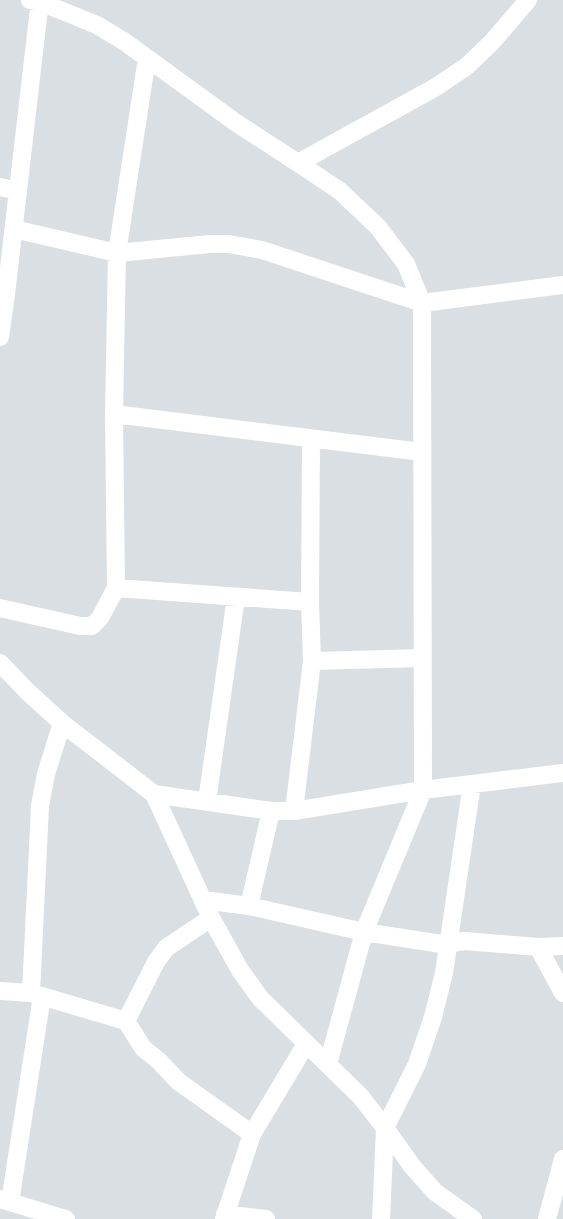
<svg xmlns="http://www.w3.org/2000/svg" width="563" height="1219" viewBox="0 0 563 1219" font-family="'Public Sans',sans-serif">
<rect width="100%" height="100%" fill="#dadfe3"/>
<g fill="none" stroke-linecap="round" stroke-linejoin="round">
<path stroke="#fff" stroke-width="18" d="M30,0L40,2L97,25L125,42L235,122L298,163L340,191L378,227L406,264L422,303L423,790L364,932L328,1064
M298,163L436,87L467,66L492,42L528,0
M0,187L18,191
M14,229L117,253L210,244H229L262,250L422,303L563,285
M0,337L6,294L40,0
M114,414L422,452
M116,588L310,602
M0,608L80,626H92L100,618L116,588L114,414L117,253L147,58
M312,661L422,658
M0,663L28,692L62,723L154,794L211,918L240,970L260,998L361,1097L385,1128L412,1166L435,1192L473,1219
M154,794L271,811H294L423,790L563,773
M207,801L236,597
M294,811L312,661L310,602L311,438
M203,900L249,906L364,932L448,945L458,942L465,941L538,947L563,946
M249,906L271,811
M538,947L563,993
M0,991L31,993L126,1021L143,1048L159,1061L179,1082L252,1134
M31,993L40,806L46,774L62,723
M126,1021L156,962L166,948L211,918
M0,1199L66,1219
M10,1202L42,996
M225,1214L266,1219
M224,1219L252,1134L306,1044
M381,1219L385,1128L417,1064L433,1017L444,973L472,784
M547,1219L563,1159"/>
</g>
</svg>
